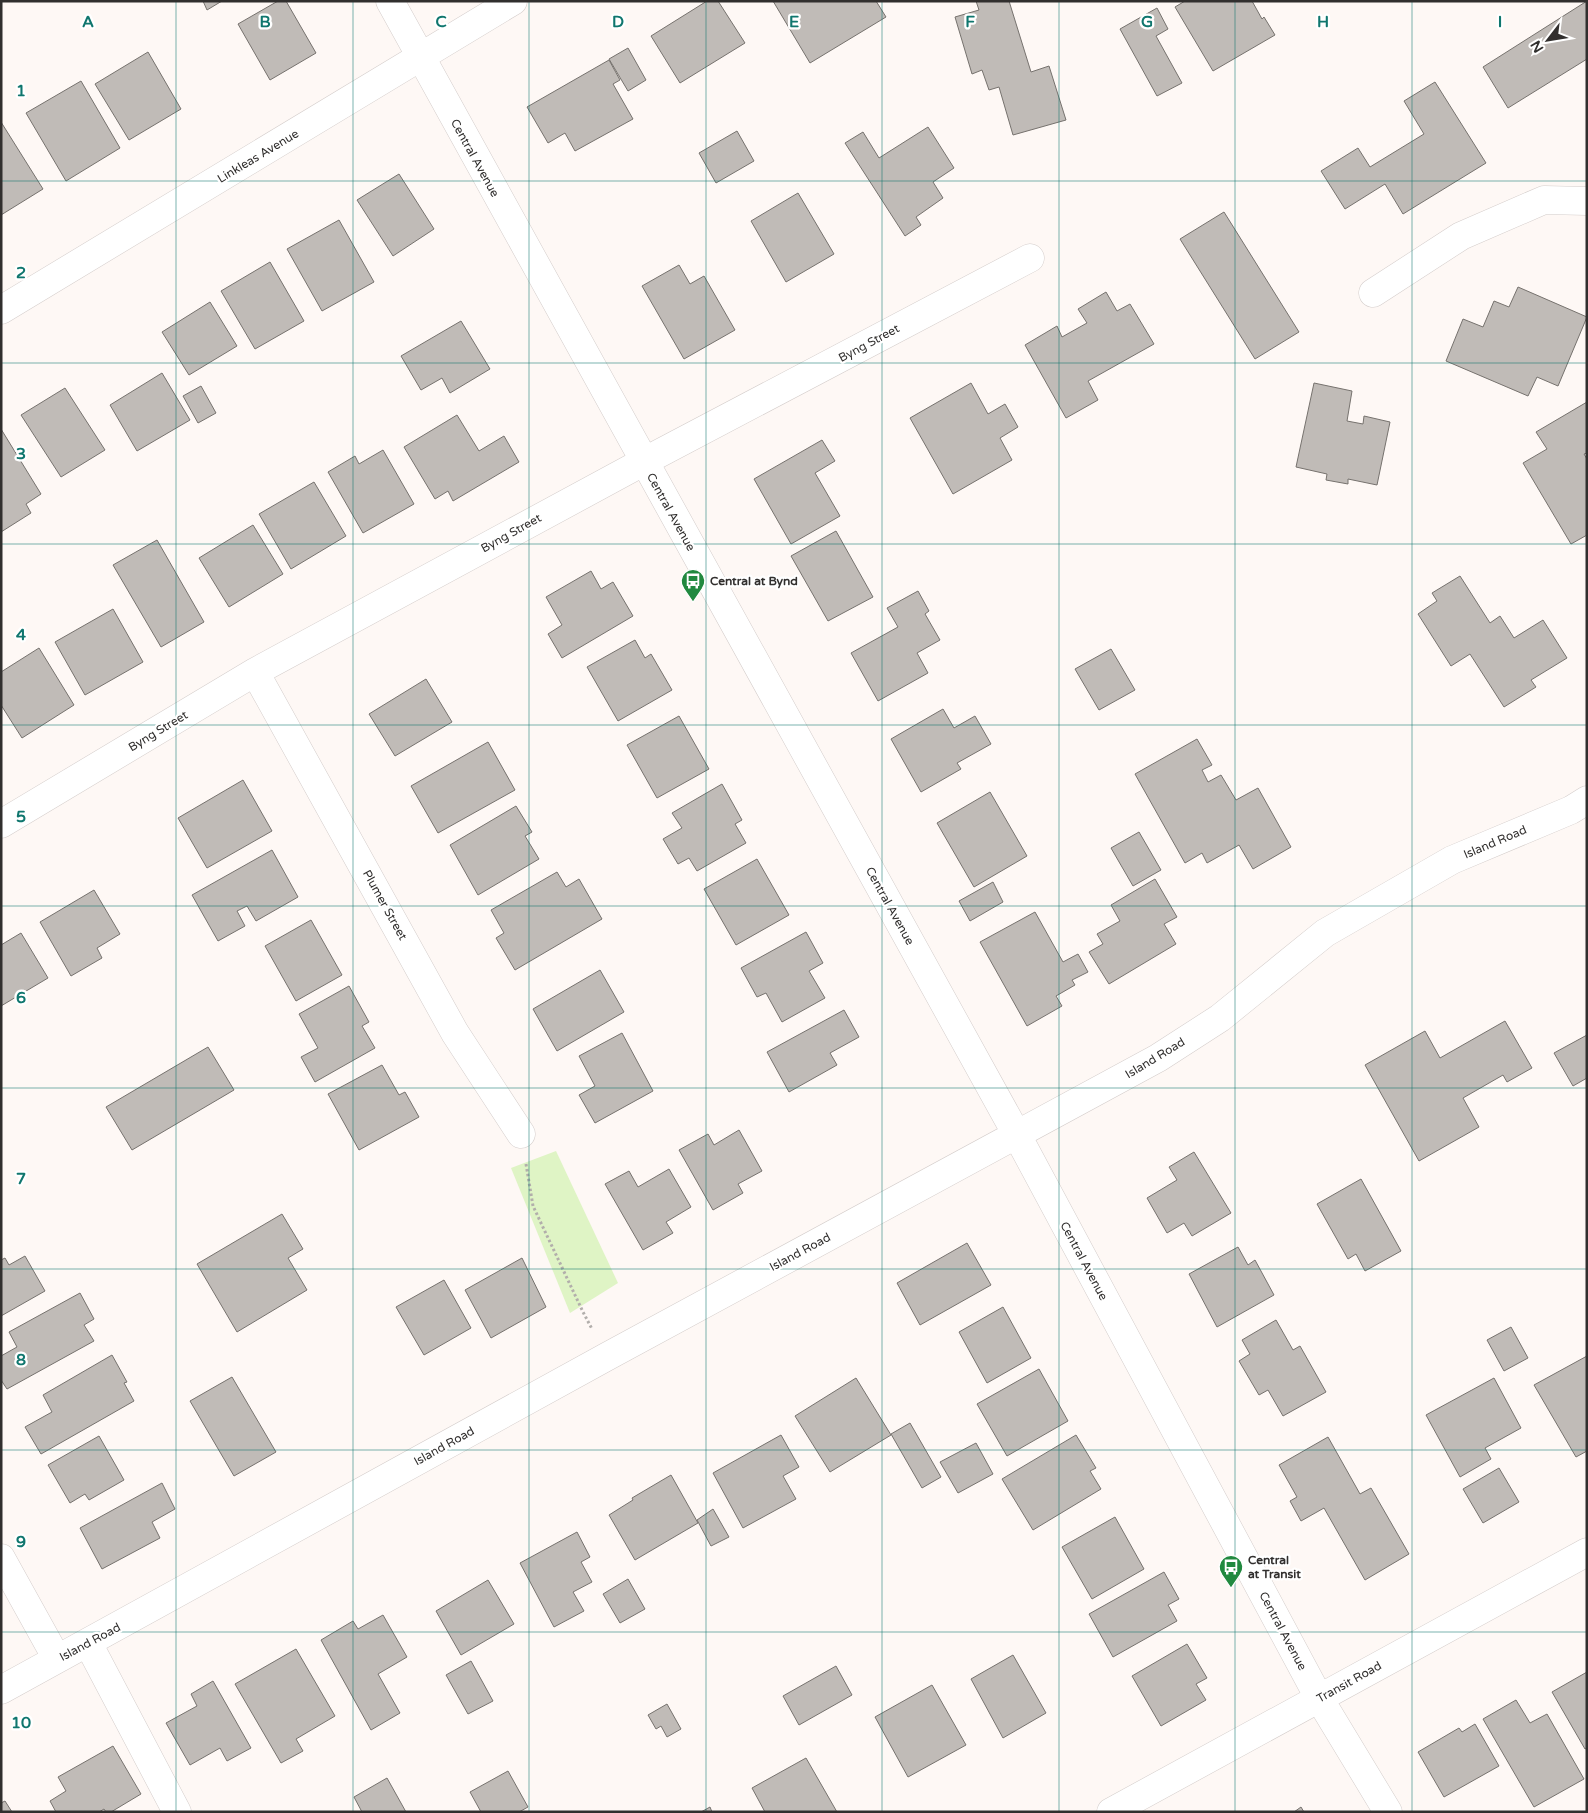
<svg xmlns="http://www.w3.org/2000/svg" width="1588" height="1813" viewBox="0 0 1588 1813" font-family="'Varela Round',sans-serif">
<rect width="100%" height="100%" fill="#fef8f5"/>
<path fill="#dff4c5" d="M556,1151L618,1283L570,1313L511,1168Z"/>
<path fill="#c0bbb7" stroke="#76726e" d="M203,1H222L207,10Z
M278,1H286L316,53L270,80L238,24Z
M707,1H718L745,43L680,83L651,36Z
M773,1H876L886,17L810,63Z
M976,1H1009L1031,72L1049,66L1066,120L1013,135L999,87L989,90L982,70L972,74L955,17L979,10Z
M1185,1H1252L1262,19L1264,17L1275,35L1213,71L1175,7Z
M1587,1V59L1508,108L1483,67Z
M1157,8L1168,29L1156,36L1182,83L1157,96L1120,29Z
M628,48L646,80L628,91L609,59Z
M148,52L181,109L129,140L95,84Z
M609,60L620,80L613,84L633,119L575,151L565,133L548,143L527,107Z
M81,81L120,148L66,181L26,113Z
M1435,82L1486,163L1403,214L1385,184L1345,209L1321,171L1358,148L1370,167L1424,134L1404,101Z
M1,122L43,189L1,215Z
M928,127L954,168L933,182L943,198L916,217L921,225L905,236L845,143L863,132L879,158Z
M737,131L754,161L716,183L699,153Z
M399,174L434,229L393,256L357,200Z
M798,193L834,254L786,282L751,221Z
M1224,212L1299,332L1255,359L1180,239Z
M339,220L374,282L322,311L287,249Z
M270,262L304,321L255,349L221,291Z
M679,265L690,284L704,276L735,330L684,359L642,286Z
M1518,287L1587,317L1558,386L1537,377L1528,396L1446,361L1463,319L1483,327L1494,301L1509,307Z
M1106,292L1117,311L1130,304L1154,344L1088,381L1098,400L1066,418L1025,345L1057,326L1062,337L1087,323L1078,309Z
M210,302L237,346L189,375L162,332Z
M461,321L490,369L450,393L442,378L421,390L401,356Z
M162,373L190,420L137,451L110,405Z
M971,383L988,414L1005,404L1018,427L1000,438L1012,460L953,494L910,418Z
M1314,383L1352,391L1347,421L1363,424L1364,416L1390,422L1377,485L1348,479V484L1326,480L1327,474L1296,467Z
M201,386L216,413L198,423L183,396Z
M65,388L105,450L61,477L21,415Z
M1587,402V453L1584,454L1587,459V535L1571,544L1523,463L1547,449L1536,432Z
M457,415L479,451L504,436L519,462L453,501L448,491L435,499L404,447Z
M1,429L41,494L26,504L31,513L1,532Z
M822,440L835,461L815,473L840,516L791,544L754,479Z
M383,450L414,504L363,533L328,472L355,456L359,464Z
M314,482L346,536L291,569L259,514Z
M253,525L283,574L229,607L199,558Z
M836,531L873,597L828,621L791,556Z
M157,540L204,622L161,647L113,565Z
M591,571L601,589L613,582L633,616L562,658L548,634L562,625L546,597Z
M1460,576L1490,623L1500,616L1514,638L1543,620L1567,658L1531,680L1536,687L1504,707L1470,654L1451,666L1418,614L1437,601L1432,593Z
M918,591L929,611L925,614L940,640L917,653L928,673L878,701L851,653L898,627L887,608Z
M113,609L143,662L85,695L55,642Z
M635,640L645,658L651,654L672,690L618,721L587,667Z
M39,648L74,705L22,738L1,705V672Z
M1111,649L1135,690L1099,710L1075,669Z
M426,679L452,722L395,756L369,714Z
M943,709L954,728L975,716L991,744L957,763L961,769L921,792L891,739Z
M679,716L709,769L657,798L627,745Z
M1197,739L1212,765L1202,770L1208,782L1221,775L1236,800L1258,788L1291,847L1253,869L1239,845L1207,863L1202,853L1185,863L1135,774Z
M488,742L515,790L438,833L411,786Z
M243,780L272,831L207,868L178,818Z
M722,784L742,820L735,824L746,843L697,871L689,858L678,864L663,839L682,828L672,813Z
M990,792L1027,856L974,887L937,823Z
M516,806L532,832L525,836L539,859L478,895L450,845Z
M1139,832L1161,870L1133,886L1111,848Z
M272,850L298,897L256,921L247,906L237,911L245,926L218,941L192,895Z
M757,859L789,915L736,945L704,889Z
M557,872L566,887L579,879L602,919L515,970L496,938L504,933L491,910Z
M1155,879L1177,917L1164,924L1176,944L1109,984L1089,952L1103,944L1097,934L1120,921L1111,905Z
M993,882L1003,902L970,921L959,901Z
M94,890L120,934L97,948L102,958L71,976L40,922Z
M1035,912L1063,962L1078,954L1088,972L1072,980L1075,985L1056,996L1062,1006L1027,1026L980,942Z
M311,920L342,975L296,1001L265,946Z
M806,932L823,963L809,971L825,998L782,1022L766,993L757,997L741,968Z
M21,933L48,978L1,1006V945Z
M600,970L624,1012L557,1051L533,1009Z
M349,986L369,1022L362,1026L375,1048L315,1082L301,1057L318,1048L299,1014Z
M844,1010L859,1037L830,1053L837,1065L789,1092L767,1052Z
M1505,1021L1532,1068L1507,1082L1503,1075L1463,1098L1479,1127L1419,1161L1365,1065L1425,1031L1440,1058Z
M622,1033L653,1091L595,1123L579,1095L595,1086L579,1056Z
M1587,1035V1078L1573,1086L1554,1053Z
M208,1047L234,1090L132,1150L106,1107Z
M382,1065L399,1095L405,1092L419,1117L359,1150L328,1094Z
M739,1130L762,1171L738,1184L743,1193L713,1210L679,1150L708,1134L714,1145Z
M1194,1152L1231,1213L1192,1236L1184,1223L1167,1233L1147,1198L1177,1180L1169,1167Z
M669,1169L691,1207L666,1222L673,1233L643,1250L605,1184L629,1171L638,1187Z
M1361,1179L1401,1251L1365,1271L1356,1254L1348,1259L1317,1204Z
M282,1214L303,1249L288,1258L307,1290L237,1332L197,1264Z
M967,1243L991,1285L920,1325L897,1283Z
M1238,1247L1248,1265L1255,1260L1274,1295L1217,1327L1189,1274Z
M25,1256L45,1291L1,1316V1260L5,1258L9,1265Z
M522,1258L546,1307L491,1338L465,1290Z
M444,1280L471,1328L424,1355L396,1307Z
M80,1293L94,1319L84,1325L94,1341L7,1389L1,1380V1356L17,1347L9,1332Z
M1003,1307L1031,1358L987,1383L959,1332Z
M1276,1320L1293,1350L1300,1346L1326,1392L1283,1416L1268,1390L1259,1395L1239,1361L1250,1354L1242,1340Z
M1511,1327L1528,1358L1504,1371L1487,1340Z
M112,1355L127,1382L124,1383L134,1401L41,1454L25,1427L52,1412L43,1395Z
M1587,1356V1451L1576,1457L1534,1385Z
M1039,1369L1068,1421L1007,1456L977,1404Z
M232,1377L276,1452L234,1476L190,1401Z
M856,1378L891,1435L830,1472L795,1416Z
M1494,1378L1521,1428L1485,1448L1491,1459L1460,1477L1426,1415Z
M910,1423L941,1477L922,1488L891,1434Z
M781,1435L799,1467L783,1476L796,1499L743,1528L713,1473Z
M1076,1435L1096,1468L1090,1471L1101,1489L1033,1530L1002,1479Z
M99,1436L124,1480L89,1500L85,1494L70,1503L48,1465Z
M1328,1437L1360,1494L1371,1488L1409,1554L1365,1580L1324,1508L1301,1521L1290,1501L1297,1497L1279,1465Z
M976,1443L993,1474L958,1493L940,1462Z
M1499,1468L1519,1502L1483,1523L1463,1489Z
M671,1475L698,1523L635,1560L609,1515L633,1500L632,1498Z
M162,1483L175,1509L152,1522L160,1538L102,1569L80,1528Z
M713,1509L729,1537L711,1546L697,1520Z
M1115,1517L1144,1569L1092,1599L1062,1547Z
M577,1532L590,1557L581,1562L592,1582L573,1592L584,1611L554,1627L520,1563Z
M1164,1572L1179,1599L1168,1605L1177,1621L1113,1657L1089,1614Z
M628,1579L645,1609L620,1623L603,1594Z
M488,1580L514,1624L461,1655L436,1611Z
M383,1615L407,1657L378,1674L400,1713L371,1730L321,1640L353,1621L358,1629Z
M1187,1644L1207,1678L1196,1684L1206,1700L1161,1726L1132,1676Z
M296,1649L335,1716L296,1739L303,1751L281,1763L235,1684Z
M1013,1655L1046,1713L1003,1738L971,1679Z
M471,1661L493,1701L468,1714L446,1675Z
M836,1666L852,1695L799,1725L783,1696Z
M1587,1672V1748L1585,1749L1552,1692Z
M213,1681L251,1748L227,1761L220,1748L190,1765L166,1723L197,1706L191,1694Z
M932,1685L966,1745L908,1777L875,1717Z
M1516,1700L1530,1723L1547,1714L1584,1779L1534,1807L1483,1719Z
M667,1704L681,1729L667,1737L661,1726L656,1729L648,1715Z
M1475,1724L1499,1766L1444,1797L1418,1752L1459,1728L1462,1732Z
M113,1746L141,1794L111,1812H106L104,1809L99,1812H56L50,1801L66,1791L58,1777Z
M806,1758L837,1812H765L752,1788Z
M508,1771L528,1807L519,1812H481L470,1792Z
M387,1778L406,1812H362L354,1797Z
M5,1801L12,1812H1V1803Z
M710,1807L712,1812H701Z
M1301,1807L1304,1812H1294Z"/>
<g fill="none" stroke-linecap="round" stroke-linejoin="round">
<g stroke="#d4cdcb" stroke-width="29">
<path id="minor" d="M390,1L1017,1135L1319,1698L1388,1812
M1373,293L1461,236L1544,200L1587,201
M1,310L513,1
M255,672L455,1033L521,1134
M1,824L255,672L643,462L1030,258
M1,1558L57,1659
M88,1643L177,1812
M1,1690L608,1356L1158,1058L1220,1018L1325,933L1452,860L1571,810L1587,800
M1111,1812L1587,1552"/>
</g>
<path stroke="#b2aeab" stroke-width="3" stroke-dasharray="2.5 2.5" stroke-linecap="butt" d="M526,1164L533,1206L583,1312L592,1329"/>
<use href="#minor" stroke="#fff" stroke-width="28"/>
</g>
<path fill="none" stroke="#0f766e" stroke-width="1" stroke-opacity="0.55" d="M176,1V1812M353,1V1812M529,1V1812M706,1V1812M882,1V1812M1059,1V1812M1235,1V1812M1412,1V1812M1,181H1587M1,363H1587M1,544H1587M1,725H1587M1,906H1587M1,1088H1587M1,1269H1587M1,1450H1587M1,1632H1587"/>
<defs>
<g id="bus-pin" transform="scale(1.25)"><path d="M0 17L-7.5 6A9.5 9.5 0 1 1 7.5 6Z" fill="#21893f" stroke="#fff"/><path d="M-5-6H5V4H4V6H2V4H-2V6H-4V4H-5ZM-3.5-4V0h7V-4ZM-3.5 1.2v1.5H-2V1.2ZM2 1.2v1.5H3.5V1.2Z" fill="#fff"/></g>
</defs>
<g fill-rule="evenodd">
<use href="#bus-pin" x="693" y="581"/>
<use href="#bus-pin" x="1231" y="1567"/>
</g>
<g text-anchor="middle" dominant-baseline="central" stroke-width="4.5" stroke-linejoin="round" paint-order="stroke">
<g font-size="12" fill="#312f2e" stroke="#fff">
<text transform="translate(258 156) rotate(-31)">Linkleas Avenue</text>
<text transform="translate(475 158) rotate(61)">Central Avenue</text>
<text transform="translate(869 343) rotate(-28)">Byng Street</text>
<text transform="translate(671 512) rotate(61)">Central Avenue</text>
<text transform="translate(511 533) rotate(-29)">Byng Street</text>
<text transform="translate(158 731) rotate(-31)">Byng Street</text>
<text transform="translate(1495 842) rotate(-23)">Island Road</text>
<text transform="translate(385 905) rotate(61)">Plumer Street</text>
<text transform="translate(890 906) rotate(61)">Central Avenue</text>
<text transform="translate(1155 1058) rotate(-31)">Island Road</text>
<text transform="translate(800 1252) rotate(-28)">Island Road</text>
<text transform="translate(1084 1261) rotate(62)">Central Avenue</text>
<text transform="translate(444 1446) rotate(-29)">Island Road</text>
<text transform="translate(1283 1631) rotate(62)">Central Avenue</text>
<text transform="translate(90 1642) rotate(-28)">Island Road</text>
<text transform="translate(1349 1682) rotate(-29)">Transit Road</text>
</g>
<g font-size="12" font-weight="bold" fill="#312f2e" stroke="#fff" text-anchor="start">
<text x="710" y="581">Central at Bynd</text>
<text x="1248" y="1560">Central<tspan x="1248" dy="14">at Transit</tspan></text>
</g>
</g>
<g font-size="16" text-anchor="middle" font-weight="bold" fill="#0f766e" stroke="#fff" stroke-width="4.5" stroke-linejoin="round" paint-order="stroke">
<text x="88" y="27">A</text>
<text x="265" y="27">B</text>
<text x="441" y="27">C</text>
<text x="618" y="27">D</text>
<text x="794" y="27">E</text>
<text x="970" y="27">F</text>
<text x="1147" y="27">G</text>
<text x="1323" y="27">H</text>
<text x="1500" y="27">I</text>
<text x="21" y="96">1</text>
<text x="21" y="278">2</text>
<text x="21" y="459">3</text>
<text x="21" y="640">4</text>
<text x="21" y="822">5</text>
<text x="21" y="1003">6</text>
<text x="21" y="1184">7</text>
<text x="21" y="1365">8</text>
<text x="21" y="1547">9</text>
<text x="21" y="1728">10</text>
</g>
<rect width="1588" height="1813" fill="none" stroke="#312f2e" stroke-width="5"/>
<g transform="translate(1548 40) rotate(239)" stroke="#ffffff" stroke-width="4" paint-order="stroke">
<path d="M0-4L9 19L0 12L-9 19Z" fill="#312f2e"/>
<text y="-8" font-size="14" font-weight="bold" text-anchor="middle" fill="#312f2e">N</text>
</g>
</svg>
